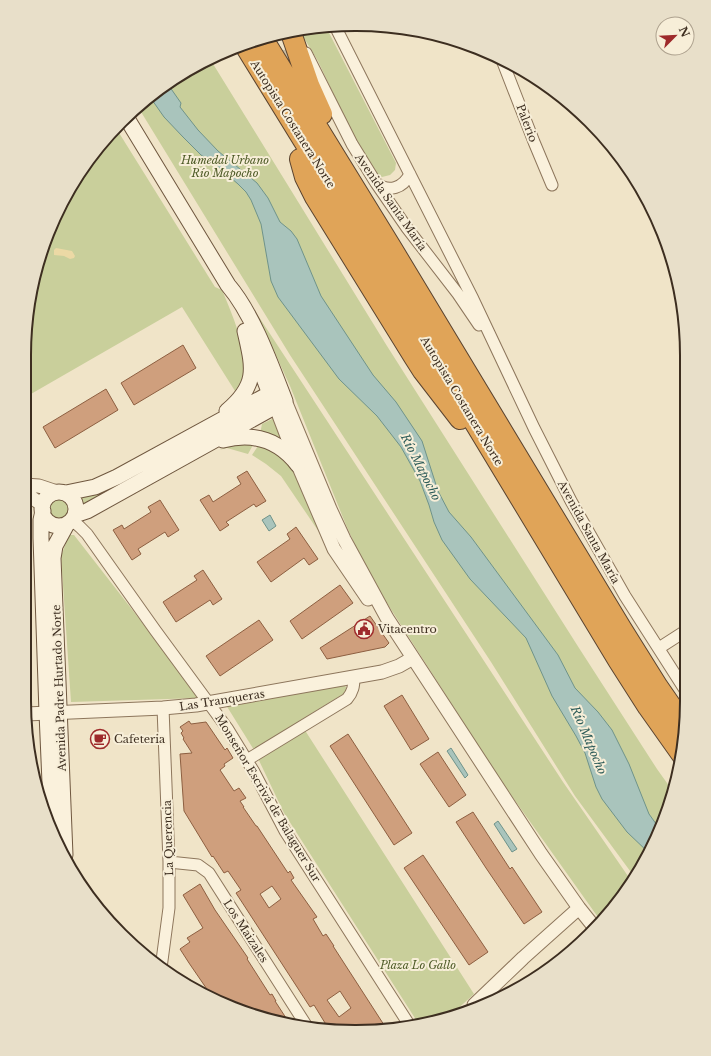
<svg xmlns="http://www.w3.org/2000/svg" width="711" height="1056" viewBox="0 0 711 1056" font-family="'Libre Baskerville',serif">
<rect width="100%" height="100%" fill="#f0e4c8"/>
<path fill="#c9cf9b" d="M326,27L396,163L395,170L390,175L382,177L375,174L355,140L318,61L299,30Z
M210,59L387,346L579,648L657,769L672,790L653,847L633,875L575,796L491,662L290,355L138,107L171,80Z
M116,128L215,287L222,290C230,309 250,355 244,375C243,381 238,387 235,391L182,307L24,398V355L30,291L58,209Z
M257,314L354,462L563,782L630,879L600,920L501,781L369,575L346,525L290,386Z
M275,414L289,445L260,434L262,424L272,419L271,416Z
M209,434L82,506L79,497Z
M239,442L253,445L248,454L227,448L219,450Z
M259,442L292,461L336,557L281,476L266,464L252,455L258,446Z
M48 509a11 11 0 1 1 22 0a11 11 0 1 1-22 0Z
M69,535H74L201,698L71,702L61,556Z
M344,685L346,687L347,690L345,693L299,721L474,994L453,1013L420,1026L284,813L254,750L226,705Z"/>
<path fill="#ecd9a5" d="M56,248L72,251L75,256L74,258L70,259L64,256L54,255V250Z"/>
<path fill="#a9c4bc" stroke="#6f938a" d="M167,83L181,103L180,107L198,130L218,151L257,183L268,198L280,222L291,231L297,239L321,296L373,375L396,402L422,441L438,491L449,512L471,537L558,655L575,688L598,712L612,730L629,764L649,814L659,828L653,847L649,853L627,832L602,799L596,787L585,753L576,736L552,696L526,638L470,579L442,540L434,522L429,505L420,481L401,447L377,416L339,379L278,297L271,281L261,224L251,200L246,192L238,184L216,165L201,155L183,137L164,117L150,97Z
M270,515L276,526L269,531L262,520Z
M451,748L468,775L465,778L447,751Z
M498,821L517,849L512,852L494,824Z"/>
<path fill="#cf9f7d" stroke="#8d5f41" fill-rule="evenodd" d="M183,345L196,368L134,405L121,383Z
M106,389L118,410L55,448L43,427Z
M247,471L266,501L256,507L254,504L226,522L229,525L220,531L200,500L209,495L213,502L241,484L237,477Z
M160,500L179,530L168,537L165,532L138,549L141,554L132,560L113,530L122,525L124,529L151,512L148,507Z
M296,527L318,559L309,565L304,558L271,582L257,562L290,539L287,534Z
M203,570L222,599L213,605L210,600L176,622L163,602L197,580L194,576Z
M340,585L353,603L302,639L290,621Z
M370,616L389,643L385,647L327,659L320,648Z
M259,620L273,640L220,676L206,656Z
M402,695L429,739L411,750L384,706Z
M189,721L191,724L206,722L225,750L227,748L233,758L224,764L225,766L220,770L234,791L239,788L246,798L240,801L244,807H243L256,826H257L288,873L290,871L294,878L291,880L317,917L313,919L323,936L326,934L334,946H333L386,1028L330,1031L314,1005L310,1007L236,893L241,890L228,871L224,873L213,856L212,857L184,811L180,754L192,753L183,739L184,738L181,733L183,731L180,727ZM272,886L281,899L269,908L260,894ZM340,991L351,1008L339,1017L327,1000Z
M94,731H104L105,748H95Z
M348,734L412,833L394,845L330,746Z
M438,752L466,795L449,807L420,764Z
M473,812L510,869L512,867L542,912L524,924L486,868L456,822Z
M423,855L488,952L469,965L404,868Z
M200,884L215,910L248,958L247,959L256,973L270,995L272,994L276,1001H275L288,1021L229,1007L213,998L189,963L180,949L190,942L187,938L203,928L183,895Z"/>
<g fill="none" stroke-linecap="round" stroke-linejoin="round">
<path stroke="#ccc0a6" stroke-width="20" stroke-dasharray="20 10" stroke-linecap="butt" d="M283,50L288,81"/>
<g stroke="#8d765c" stroke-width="13">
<path id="minor" d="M335,26L473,299L534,428L571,501L625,596L687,693
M306,53L352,144L376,183L407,228L458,294L479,325
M502,60L534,142L552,185
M376,183C389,193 403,188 410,174
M72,520L80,527L87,534L155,630L227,728L254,772L285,831L410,1026
M659,648L687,630
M247,760L347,699C353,692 354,686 354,677
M169,862L198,865L209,873L306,1025
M161,968L169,908V862L163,708"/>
</g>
<g stroke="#8d765c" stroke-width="15">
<path id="tertiary" d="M272,397L298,465L334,549L368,599
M285,401L330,509L344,539L387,618L541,854L579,908L595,928
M24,485L39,486L57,492
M24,494L29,496L43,505
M26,714L163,708L196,705L382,672L399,666L413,658
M474,1005L523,958L579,908"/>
</g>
<g stroke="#6f573f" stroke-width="17">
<path id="secondary" d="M255,355L270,394
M227,411C259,384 253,367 245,331
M223,440C254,432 279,440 298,465
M42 509a17 17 0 1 1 34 0a17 17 0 1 1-34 0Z
M66,493L95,487L117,477L280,388
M43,511L41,520V538L47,713L52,829
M75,515L87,511L285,401C271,365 253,314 228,285L126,117
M65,855L53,558L55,546L67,524"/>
</g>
<g stroke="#5b4430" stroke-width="22">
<path id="motorway" d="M290,30L309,85L322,114
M263,39L391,247L621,628L658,687L685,726
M244,44L345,208L618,660L648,707L682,755
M300,159L305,177L315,197L414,357L423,371L460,419"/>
</g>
<use href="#minor" stroke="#faf1dc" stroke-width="11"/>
<use href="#tertiary" stroke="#faf1dc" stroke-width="13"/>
<use href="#secondary" stroke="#faf1dc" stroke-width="15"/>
<use href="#motorway" stroke="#e0a458" stroke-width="20"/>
</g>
<defs>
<g id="civic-ring" transform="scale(1)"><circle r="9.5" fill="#f7eed8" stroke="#9e2a2b" stroke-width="1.5"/><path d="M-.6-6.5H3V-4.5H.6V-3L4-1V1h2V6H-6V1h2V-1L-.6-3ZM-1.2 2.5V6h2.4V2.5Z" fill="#9e2a2b"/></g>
<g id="cafe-ring" transform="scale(1)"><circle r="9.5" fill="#f7eed8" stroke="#9e2a2b" stroke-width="1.5"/><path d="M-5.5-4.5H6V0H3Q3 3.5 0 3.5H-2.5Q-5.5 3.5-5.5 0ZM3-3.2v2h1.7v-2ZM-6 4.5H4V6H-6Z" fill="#9e2a2b"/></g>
</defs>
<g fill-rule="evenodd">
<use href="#civic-ring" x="364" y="629"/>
<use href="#cafe-ring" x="100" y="739"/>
</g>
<g text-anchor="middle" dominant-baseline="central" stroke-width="4" stroke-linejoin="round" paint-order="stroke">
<g font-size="11" fill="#3d2e20" stroke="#f7eed8">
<text transform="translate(527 123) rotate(69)">Palerio</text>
<text transform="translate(293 124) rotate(58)">Autopista Costanera Norte</text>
<text transform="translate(391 202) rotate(55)">Avenida Santa María</text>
<text transform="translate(462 401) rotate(59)">Autopista Costanera Norte</text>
<text transform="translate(589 532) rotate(61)">Avenida Santa María</text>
<text transform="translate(59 688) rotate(-92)">Avenida Padre Hurtado Norte</text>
<text transform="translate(222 700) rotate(-9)">Las Tranqueras</text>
<text transform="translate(268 798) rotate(59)">Monseñor Escrivá de Balaguer Sur</text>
<text transform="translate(168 838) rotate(-92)">La Querencia</text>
<text transform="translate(246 931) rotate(57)">Los Maizales</text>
</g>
<g font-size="11" font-style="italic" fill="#4d5a26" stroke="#f7eed8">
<text x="225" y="160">Humedal Urbano<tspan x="225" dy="13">Río Mapocho</tspan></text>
<text x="418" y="965">Plaza Lo Gallo</text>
</g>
<g font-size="11" fill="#3d2e20" stroke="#f7eed8" text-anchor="start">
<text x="378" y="629">Vitacentro</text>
<text x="114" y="739">Cafeteria</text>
</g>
<g font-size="12" font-style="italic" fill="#2f5d5a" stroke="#f7eed8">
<text transform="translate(421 467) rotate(63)">Río Mapocho</text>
<text transform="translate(589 740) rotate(67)">Río Mapocho</text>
</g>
</g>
<path d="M0 0H711V1056H0ZM355 31H356A324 324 0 0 1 680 355V701A324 324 0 0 1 356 1025H355A324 324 0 0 1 31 701V355A324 324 0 0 1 355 31Z" fill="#e8dfc9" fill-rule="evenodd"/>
<path fill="none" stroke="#3d2e20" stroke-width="2" d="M355 31H356A324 324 0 0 1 680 355V701A324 324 0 0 1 356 1025H355A324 324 0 0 1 31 701V355A324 324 0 0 1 355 31Z"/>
<g transform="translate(675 36) rotate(66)"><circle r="19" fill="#f7eed8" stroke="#ada18e"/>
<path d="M0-3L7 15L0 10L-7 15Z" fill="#9e2a2b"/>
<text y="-6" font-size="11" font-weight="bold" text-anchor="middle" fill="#3d2e20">N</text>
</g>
</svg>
